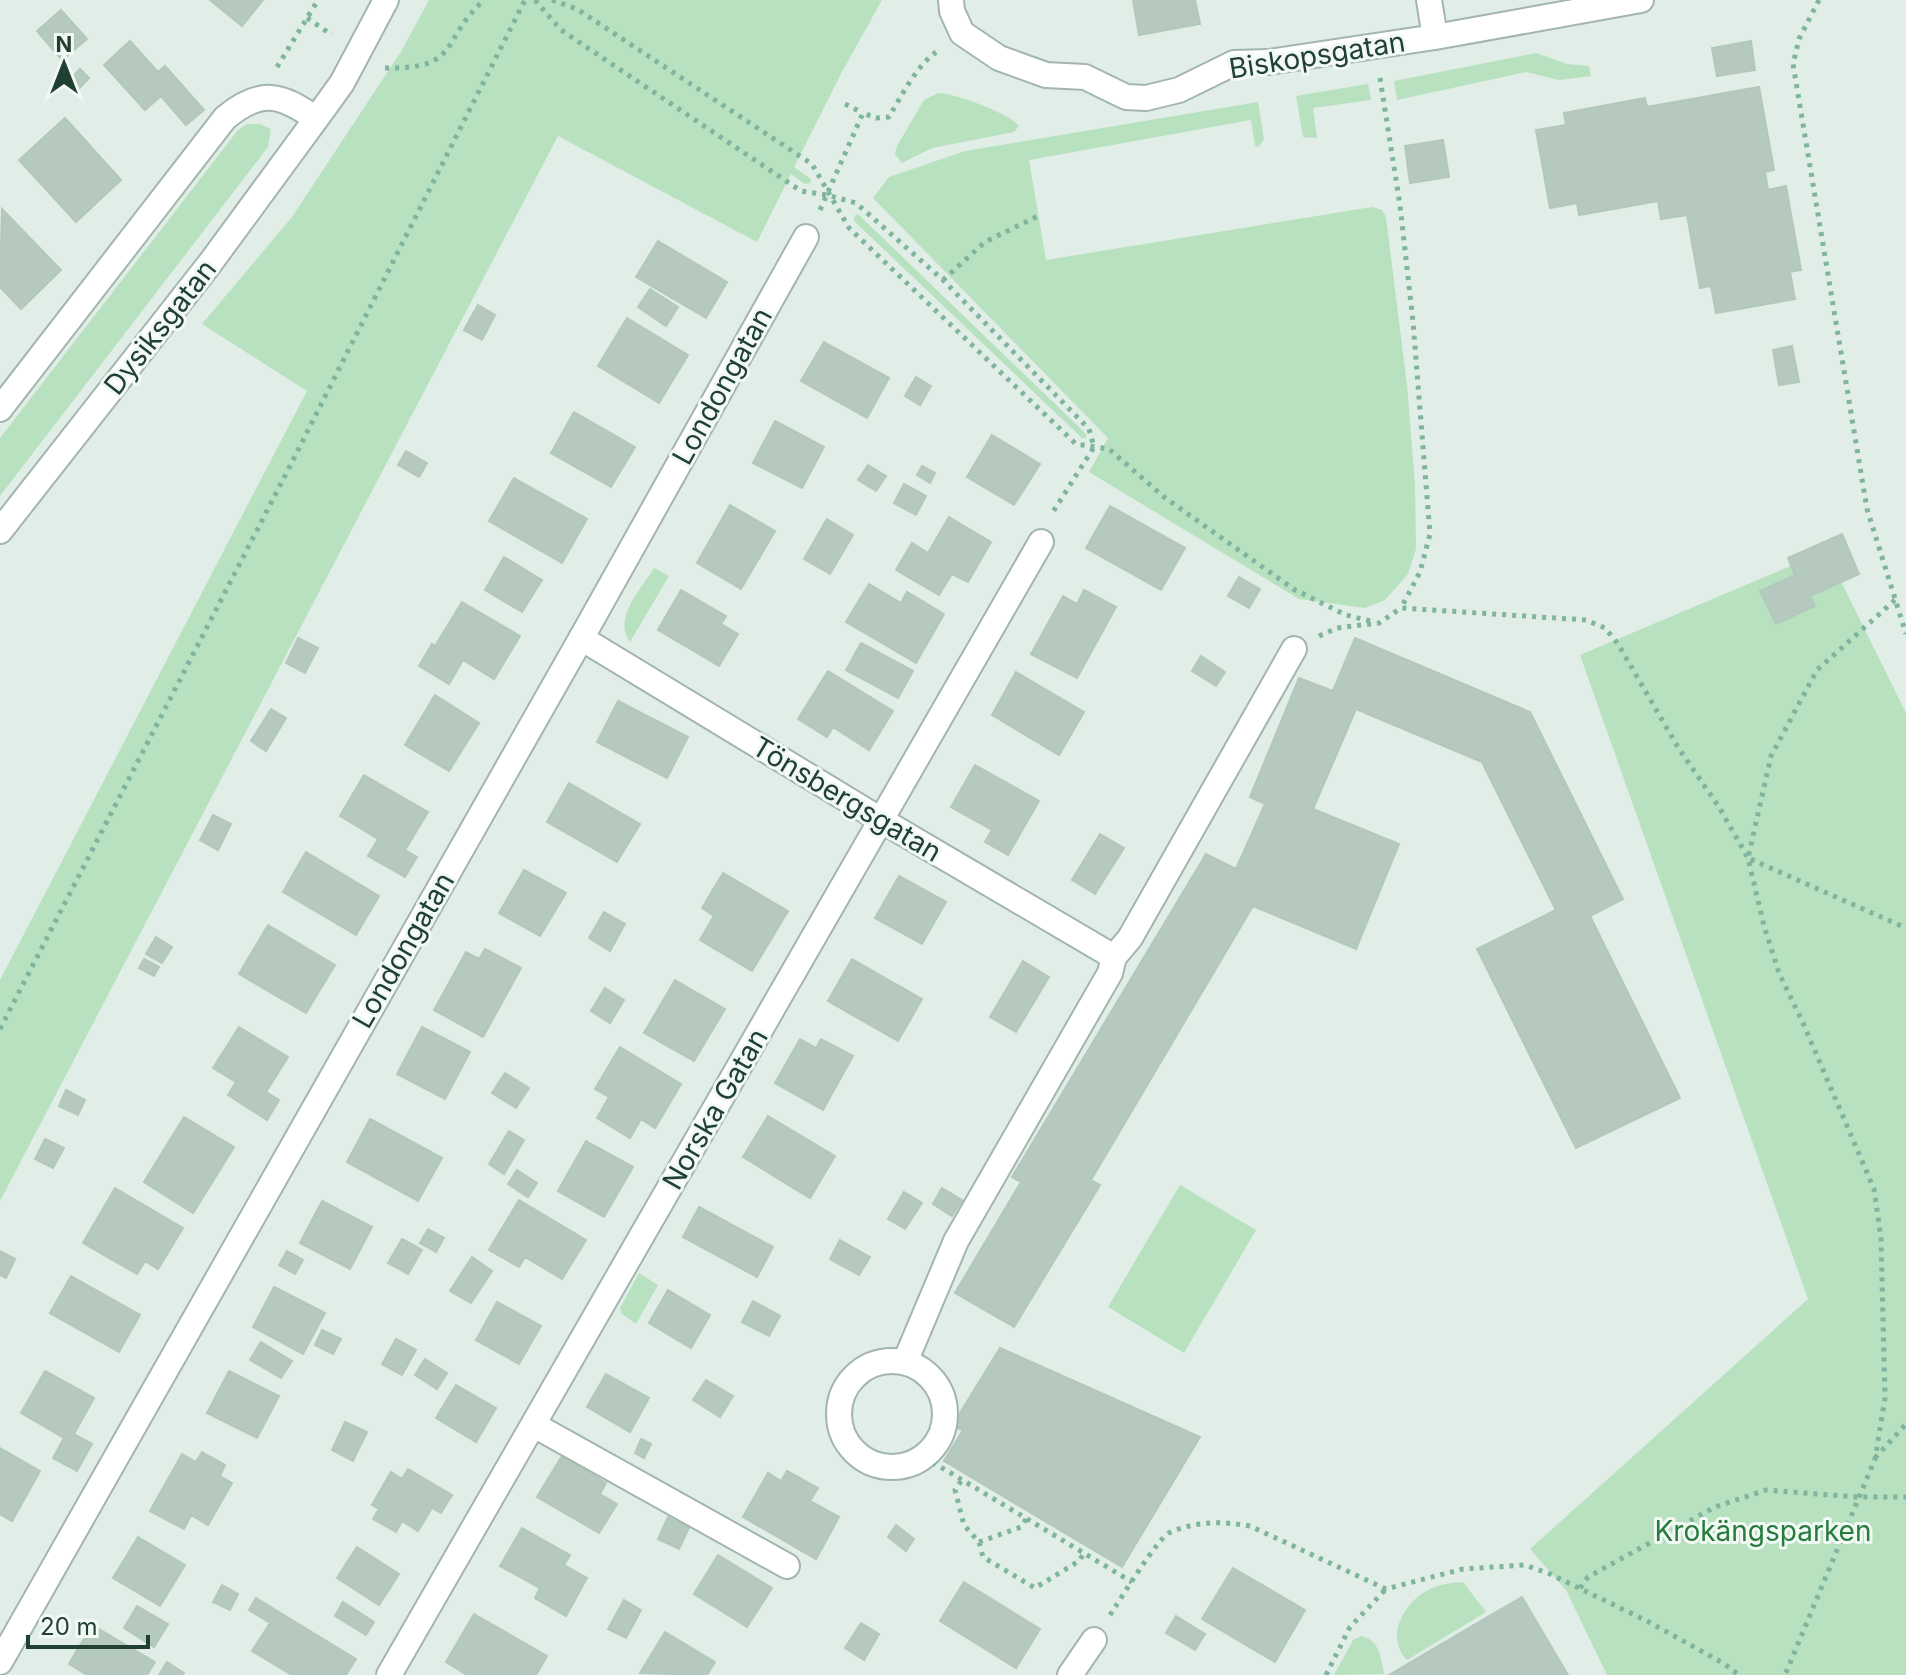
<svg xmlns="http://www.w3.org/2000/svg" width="1906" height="1675" viewBox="0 0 1906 1675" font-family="Inter,sans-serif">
<rect width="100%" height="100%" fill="#e1ede7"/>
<path fill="#b8e1bf" d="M429,0H882L843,70L794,167L811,179L810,183L805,184L791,174L757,242L558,136L0,1201V980L307,391L202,324L292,217L402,50Z
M1536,53L1567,64L1589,66L1591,76L1559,80L1526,72L1397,100L1394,81Z
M1368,84L1371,100L1313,108L1317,138L1303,137L1296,96Z
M938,93C954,93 1011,114 1019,126L1014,132L932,148L902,163L895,154L897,146L924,100Z
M1258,102L1264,140L1258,147L1255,146L1251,120L1029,160L1046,260L1372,207L1382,210L1386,217L1407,385L1415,484L1416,549L1408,574L1385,600L1365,608L1299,599L1089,472L1108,438L873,198L889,177L965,151Z
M247,124H260L271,129L268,147L0,496V438L238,130Z
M855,215H859L1078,426L1086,434V438H1082L854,221Z
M1826,551L1906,713V1675H1607L1566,1590L1530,1549L1808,1299L1580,655Z
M654,568L669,576L630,642C612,619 642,588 654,568Z
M1180,1185L1256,1230L1184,1353L1108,1307Z
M639,1273L658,1285L636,1324L622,1314L620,1308Z
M1463,1582L1486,1612L1407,1660C1385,1637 1403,1605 1426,1591C1438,1584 1451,1583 1463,1582Z
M1361,1636C1380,1640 1381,1658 1384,1674L1334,1675L1353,1640Z"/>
<path fill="#b6c9bf" stroke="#b3c8bd" stroke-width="2" d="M210,0H263L242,26Z
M1133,0H1195L1200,24L1139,35Z
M61,10L87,39L62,60L37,31Z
M130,41L158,72L165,66L204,110L186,125L161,96L145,110L104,65Z
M1751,41L1755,70L1717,76L1712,48Z
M80,69L89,78L76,92L66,84Z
M1759,87L1774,170L1765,172L1768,190L1786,186L1801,270L1790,272L1795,299L1716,313L1711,286L1700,288L1687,215L1661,219L1658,201L1579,215L1577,203L1550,208L1536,130L1566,125L1564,113L1645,98L1647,107Z
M65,118L121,180L76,222L19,160Z
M1443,140L1449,177L1410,183L1405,146Z
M2,209L61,270L21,309L0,287Z
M658,241L727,282L706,318L636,277Z
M650,289L678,307L666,326L638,307Z
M478,305L495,315L482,340L464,330Z
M627,318L688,355L659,403L598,366Z
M824,342L889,378L867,418L801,381Z
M1792,346L1799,382L1779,385L1773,350Z
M916,377L931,386L920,405L905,396Z
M574,412L635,447L611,487L551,453Z
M775,421L824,447L802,488L753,463Z
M992,435L1040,464L1014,505L967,477Z
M406,451L427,463L419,477L398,465Z
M868,465L886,476L876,491L858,480Z
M922,466L935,473L930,483L917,475Z
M514,478L587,519L562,563L489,521Z
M904,484L926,496L916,515L894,503Z
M730,505L775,531L741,589L697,563Z
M1110,506L1185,548L1161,590L1086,548Z
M949,517L991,542L968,582L952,574L939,595L896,570L912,543L928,553Z
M827,519L853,535L830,574L804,559Z
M1842,534L1859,574L1810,596L1815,606L1776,624L1760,591L1795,575L1788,558Z
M504,557L542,580L522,612L485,590Z
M1239,577L1260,589L1249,608L1228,596Z
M869,584L901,603L907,592L944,614L916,663L846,622Z
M681,590L726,616L721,624L738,634L719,666L658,630Z
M1084,590L1116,607L1077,678L1031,654L1063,596L1077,604Z
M462,602L520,636L494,679L463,660L449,684L419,666L432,644L435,646Z
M298,638L318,648L305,673L286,663Z
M1355,638L1530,712L1623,899L1590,916L1680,1098L1576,1148L1477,949L1556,910L1482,762L1356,709L1313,809L1399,844L1356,949L1253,906L1091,1180L1100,1185L1014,1327L955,1293L1021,1182L1012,1177L1206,854L1236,869L1265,804L1250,797L1299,678L1333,691Z
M861,643L913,671L898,698L846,670Z
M1201,656L1225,672L1216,686L1192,671Z
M828,671L893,711L869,750L833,727L827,737L798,719Z
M1016,672L1084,712L1059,755L992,715Z
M435,695L479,723L449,771L405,745Z
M618,701L688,737L667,778L597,742Z
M271,709L286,718L266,751L251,741Z
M975,765L1039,801L1008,855L985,842L992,830L951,807Z
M364,775L428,812L405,850L417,857L405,877L368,856L378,839L340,816Z
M569,783L640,824L617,862L547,822Z
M213,815L231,824L218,850L200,840Z
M1100,834L1124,848L1095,894L1072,880Z
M306,852L379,896L356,935L283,892Z
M524,870L566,893L540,936L499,913Z
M723,873L788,911L752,971L700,940L714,916L702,908Z
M899,876L946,902L922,944L875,918Z
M604,912L625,924L610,951L589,938Z
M268,925L335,965L306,1013L239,974Z
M156,937L172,947L162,963L146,954Z
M485,949L521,968L483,1037L434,1010L466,952L479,959Z
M144,959L159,967L154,976L139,968Z
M852,959L922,999L898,1041L828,1001Z
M1023,961L1049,977L1016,1032L990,1017Z
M675,980L725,1009L694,1061L644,1033Z
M605,988L624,1000L610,1023L591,1011Z
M239,1027L288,1057L266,1092L279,1100L267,1120L228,1095L236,1082L213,1068Z
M422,1027L470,1052L445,1099L397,1074Z
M800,1039L816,1048L821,1039L853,1056L823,1110L775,1083Z
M620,1047L681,1084L655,1128L641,1119L630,1138L597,1118L609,1097L595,1089Z
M505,1073L529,1088L516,1108L492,1093Z
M66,1090L85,1100L78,1115L59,1106Z
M768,1116L835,1156L810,1198L743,1157Z
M184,1117L234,1147L193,1213L144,1182Z
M370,1119L442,1158L418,1201L347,1162Z
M509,1131L524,1140L504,1174L489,1164Z
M45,1139L64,1148L53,1168L35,1159Z
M586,1141L633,1167L604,1217L558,1191Z
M517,1170L537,1183L528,1197L508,1184Z
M115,1188L183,1228L158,1269L145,1261L137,1274L83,1243Z
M942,1188L962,1200L952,1216L933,1204Z
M904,1192L922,1203L905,1229L888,1219Z
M519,1200L586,1240L562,1279L525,1257L519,1267L489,1250Z
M322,1201L372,1227L350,1269L300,1243Z
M699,1207L773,1247L757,1277L683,1237Z
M428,1229L444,1238L436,1252L420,1243Z
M402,1239L422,1250L408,1274L388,1263Z
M840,1240L870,1257L859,1275L830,1259Z
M0,1251L15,1259L6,1278L0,1275Z
M287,1251L303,1260L295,1274L279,1265Z
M472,1257L492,1271L471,1303L450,1291Z
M71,1276L140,1315L119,1352L50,1313Z
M274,1287L325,1313L303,1354L253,1327Z
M668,1290L710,1315L691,1348L649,1323Z
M753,1301L780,1316L769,1336L742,1322Z
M497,1302L541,1326L519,1364L476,1340Z
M322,1330L341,1339L333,1354L315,1345Z
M396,1339L416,1350L402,1375L382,1364Z
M261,1342L292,1361L281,1378L250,1360Z
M1000,1348L1200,1437L1122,1567L944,1461L963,1430L952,1426Z
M425,1359L447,1373L437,1389L415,1375Z
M45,1371L94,1398L74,1434L92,1444L77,1471L53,1458L64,1438L21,1413Z
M229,1371L279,1396L257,1438L207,1413Z
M606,1374L649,1398L630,1432L587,1407Z
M706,1380L733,1396L720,1417L693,1400Z
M456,1385L496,1408L476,1442L436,1418Z
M345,1422L367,1432L353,1461L332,1450Z
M641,1439L651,1444L644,1458L635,1453Z
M0,1448L40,1471L12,1521L0,1514Z
M202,1452L225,1465L220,1476L232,1483L208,1525L191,1515L184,1529L150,1511L182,1454L196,1462Z
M562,1456L606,1483L600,1494L617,1504L599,1533L537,1497Z
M408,1469L452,1495L441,1513L432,1508L418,1531L402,1521L396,1532L373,1519L379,1509L372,1505L391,1472L402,1479Z
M787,1471L818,1488L810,1501L839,1517L816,1559L743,1517L768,1473L781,1481Z
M668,1517L689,1528L679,1549L658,1539Z
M896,1525L914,1539L906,1551L888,1537Z
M522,1528L570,1555L564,1565L587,1578L566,1616L535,1598L540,1588L500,1566Z
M138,1537L185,1565L160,1606L113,1578Z
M357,1547L399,1574L379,1605L337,1578Z
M718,1555L772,1588L747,1627L694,1594Z
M1233,1568L1305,1610L1275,1662L1202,1619Z
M964,1582L1040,1629L1016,1668L940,1621Z
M222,1585L238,1594L230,1610L213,1602Z
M1522,1597L1568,1675H1389L1489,1616Z
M256,1598L356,1659L346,1675H292L252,1651L270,1623L249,1610Z
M624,1600L641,1610L626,1638L608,1629Z
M343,1602L374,1622L366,1635L335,1616Z
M137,1606L168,1624L154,1647L124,1628Z
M474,1614L547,1656L536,1675H467L446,1662Z
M1176,1616L1205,1634L1195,1650L1166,1633Z
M861,1623L879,1634L864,1660L845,1648Z
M92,1625L155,1662L147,1675H87L69,1664Z
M665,1632L715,1662L707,1675L640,1673Z
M167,1662L184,1673L183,1675H159Z"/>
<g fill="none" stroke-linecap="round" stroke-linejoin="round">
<g stroke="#a3b6ae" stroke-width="28">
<path id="minor" d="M951,0L952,11L962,33L999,58L1046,75L1085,77L1126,97L1146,98L1179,90L1234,63L1269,62L1435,37L1641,0
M1429,0L1435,37
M0,409L225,118C261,88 281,94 316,119
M0,531L211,262L316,119L342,83L386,0
M581,638L881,820L1114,957
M839 1414a53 53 0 1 1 106 0a53 53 0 1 1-106 0Z
M905,1362L956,1241L1110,973L1114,957L1130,938L1294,649
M534,1425L787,1566
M0,1662L587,628L806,237
M389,1675L1041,542
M1070,1675L1094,1640"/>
</g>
<path stroke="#7fb49e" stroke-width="5" stroke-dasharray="4 6" stroke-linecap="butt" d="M535,0L561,30L801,191L827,195L856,203L943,280L1089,429L1094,447L1051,515
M552,0L577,9L812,164L849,228L1076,444L1109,449L1164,497L1295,590L1346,615L1374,622
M1819,0L1799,39L1793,64L1867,509L1906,634
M307,18L332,35
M277,67L318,0
M385,68C462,69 439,41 484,0
M1380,78L1400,205L1413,322L1430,534L1420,572L1401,608
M845,104L863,113
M820,210L863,113L876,118L889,117C902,95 915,68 936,52
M943,280L985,242L1040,215
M1895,600L1817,670L1771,756L1748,858L1906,928
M1319,636L1337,628L1379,623L1401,608L1586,620L1605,628L1618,644L1679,749L1719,807L1748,858L1764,926L1779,973L1803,1023L1874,1189L1881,1238L1885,1398L1875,1459L1785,1675
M0,1029L289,468L525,0
M924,1457L1132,1582
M1875,1458L1906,1424
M961,1481L955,1490L964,1525L979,1542L983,1557L1035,1588L1079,1561L1084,1553
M979,1542L1021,1527L1026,1519
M1580,1588L1588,1577L1715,1507L1766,1490L1857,1497H1906
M1110,1615C1120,1600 1157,1539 1169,1533C1195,1521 1222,1521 1250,1526L1386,1589L1463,1569L1525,1565L1550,1574L1647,1621L1723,1663L1739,1675
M1326,1675L1350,1627L1386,1589"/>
<use href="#minor" stroke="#fff" stroke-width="24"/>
</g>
<g text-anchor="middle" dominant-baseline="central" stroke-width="6" stroke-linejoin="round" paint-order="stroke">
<g font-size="28" fill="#204034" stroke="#f2f9f5">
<text transform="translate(1317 55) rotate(-9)">Biskopsgatan</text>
<text transform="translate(160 327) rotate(-52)">Dysiksgatan</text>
<text transform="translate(722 386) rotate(-61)">Londongatan</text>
<text transform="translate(847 799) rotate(31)">Tönsbergsgatan</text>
<text transform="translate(403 950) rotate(-60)">Londongatan</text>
<text transform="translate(715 1109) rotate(-60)">Norska Gatan</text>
</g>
<g font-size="28" fill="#267b3d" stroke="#f2f9f5">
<text x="1763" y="1531">Krokängsparken</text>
</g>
</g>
<g transform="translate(64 64)" stroke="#f2f9f5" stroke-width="6" paint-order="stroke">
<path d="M0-6L14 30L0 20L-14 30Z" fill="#204034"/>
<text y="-12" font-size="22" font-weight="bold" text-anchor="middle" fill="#204034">N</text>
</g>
<path d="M28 1635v12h120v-12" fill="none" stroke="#204034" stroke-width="4"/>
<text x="40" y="1635" font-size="24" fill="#204034" stroke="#f2f9f5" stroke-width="6" paint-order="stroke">20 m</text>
</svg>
